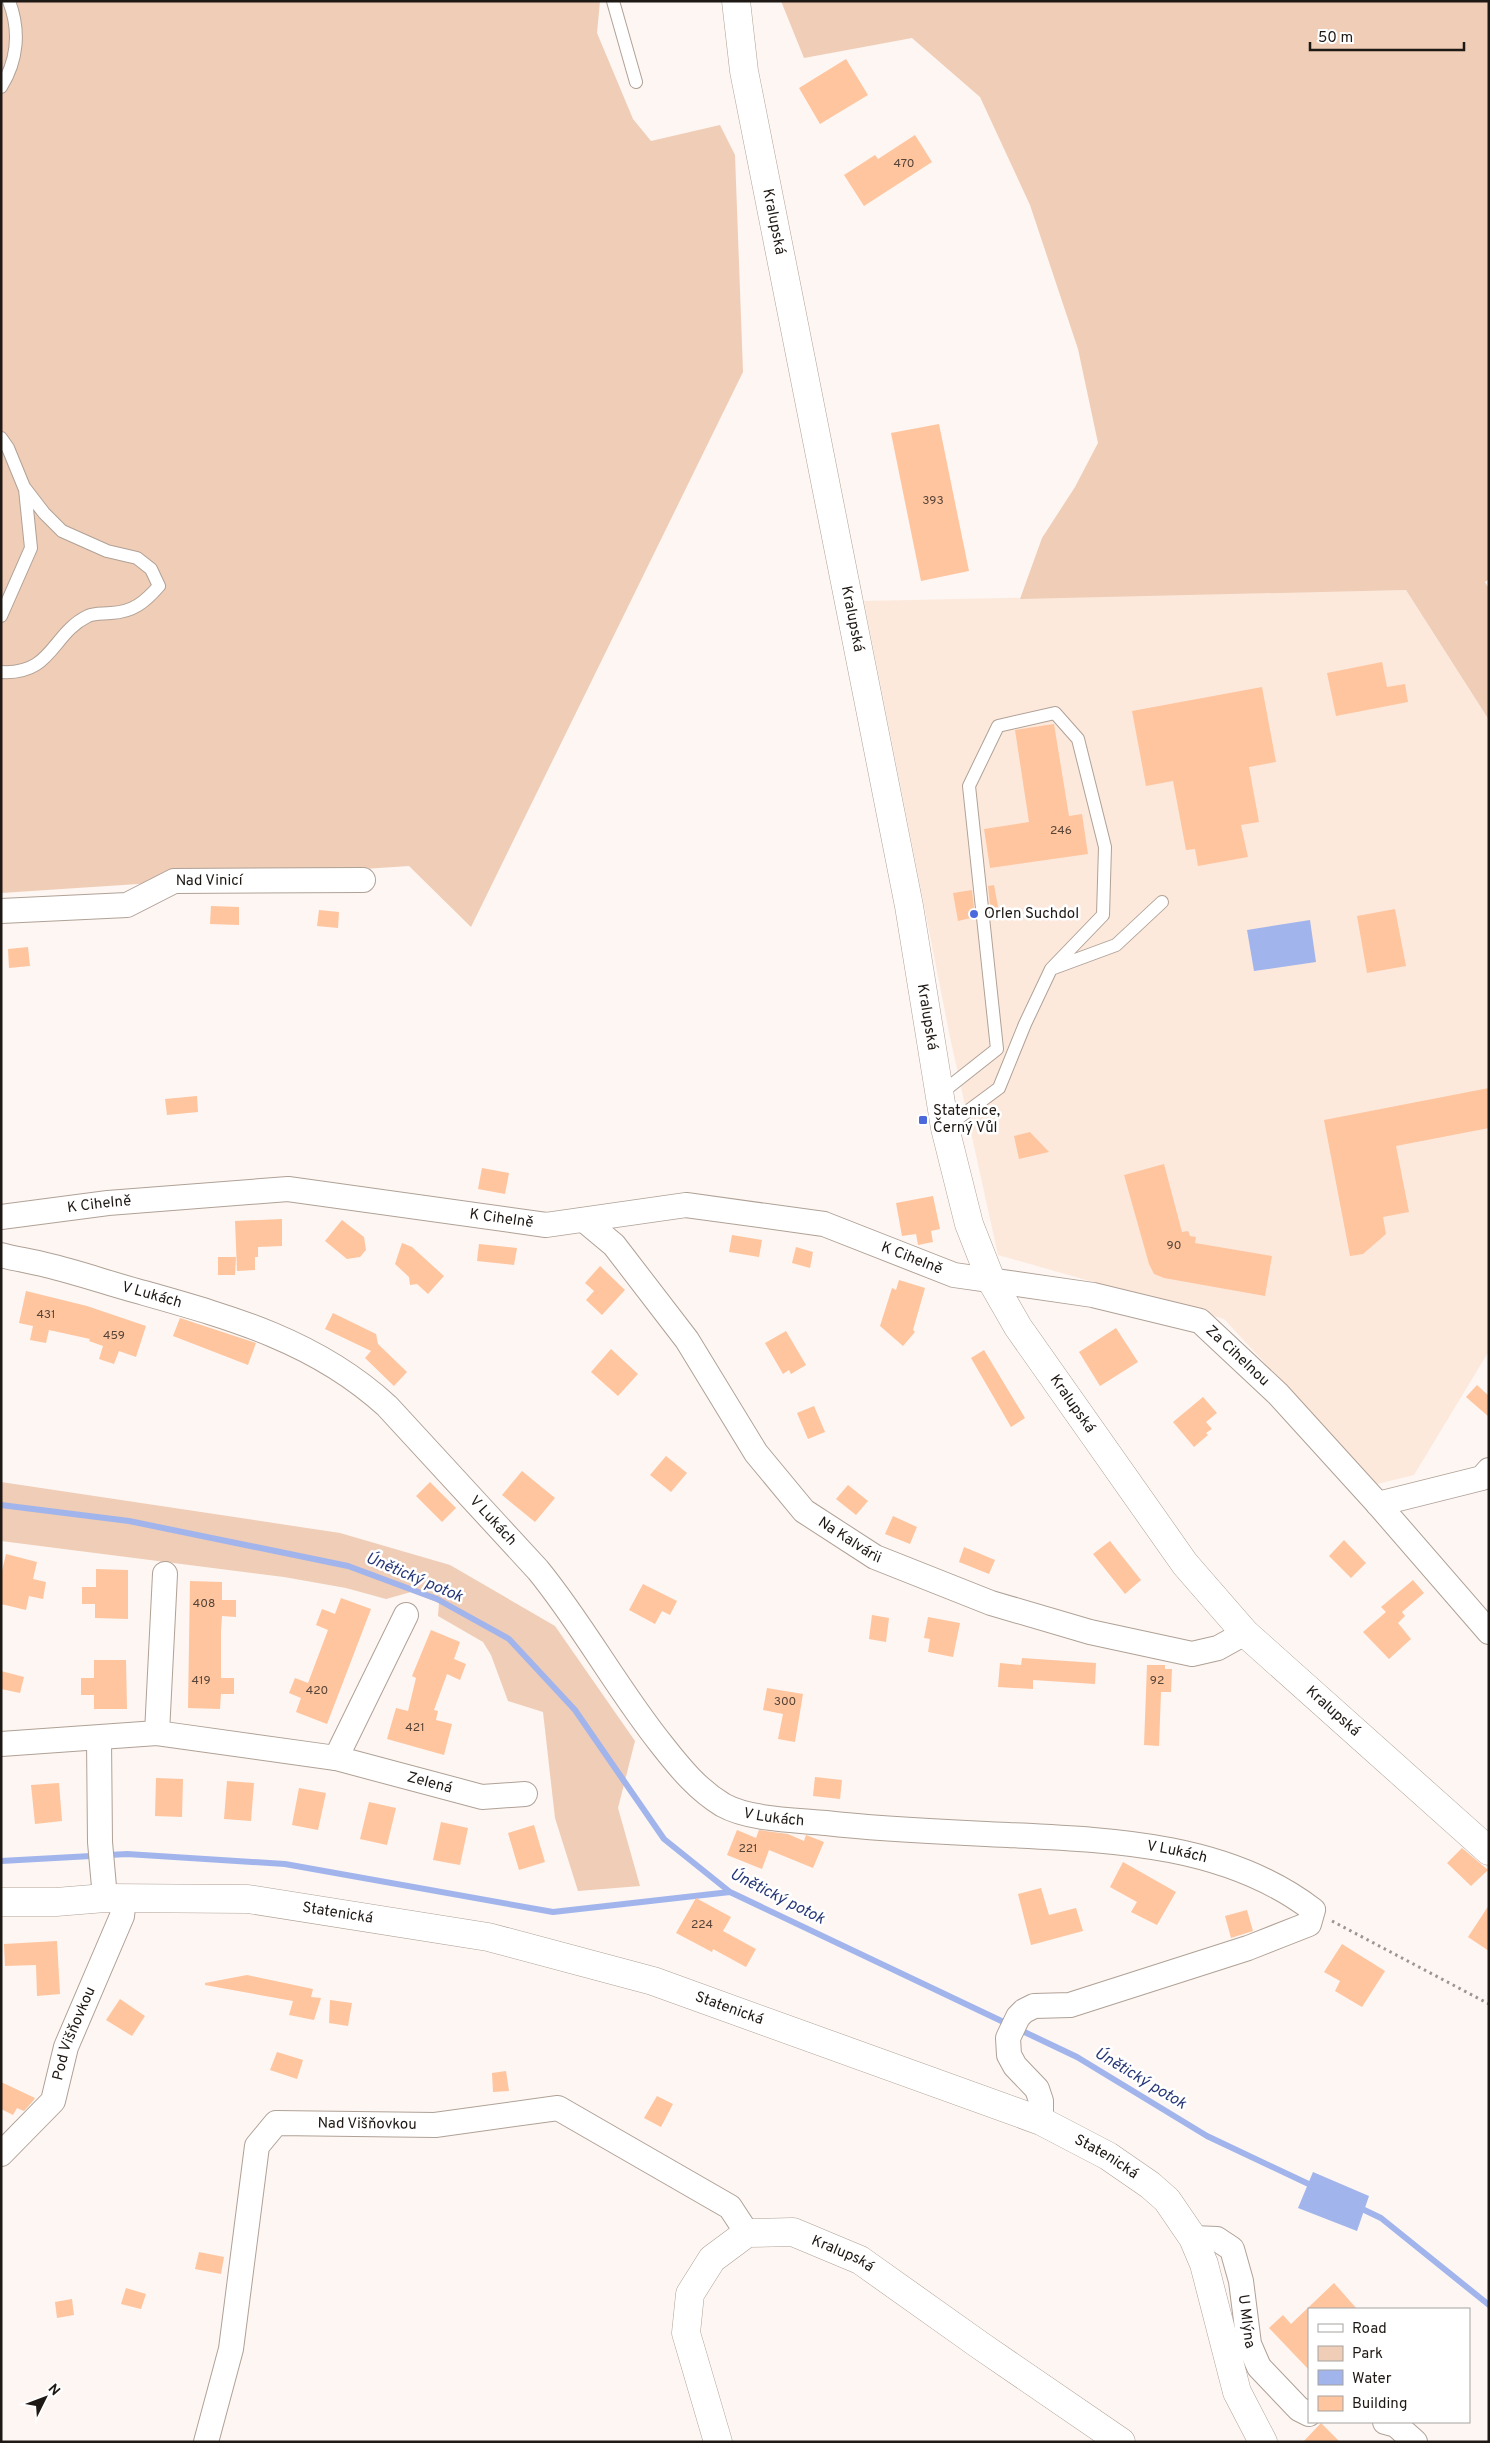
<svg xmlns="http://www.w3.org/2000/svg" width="1490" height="2443" viewBox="0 0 1490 2443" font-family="Overpass,sans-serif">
<rect width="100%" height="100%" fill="#fdf6f2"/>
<path fill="#fce9dc" d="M1406,590L1489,720V1351L1414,1475L1377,1484L1224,1319L998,1255L950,1037L864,601Z"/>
<path fill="#f0cdb6" d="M1,1H600L597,33L633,119L651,141L720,125L735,155L743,372L471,927L409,866L1,893Z
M781,1H1489V579L1485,582L1489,589V720L1406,590L1020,599L1042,538L1075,487L1098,443L1078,349L1030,205L980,97L912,38L804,58Z
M1,1482L340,1533L450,1565L555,1626L635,1741L618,1808L640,1886L578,1891L555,1818L543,1712L508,1701L491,1655L483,1642L438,1616L439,1603L411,1592L386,1599L346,1588L284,1577L1,1541Z"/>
<path fill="#a1b4ec" d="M1310,920L1316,962L1254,971L1247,930Z
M1313,2172L1369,2196L1357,2231L1298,2208Z"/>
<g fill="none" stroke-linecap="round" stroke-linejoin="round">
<path stroke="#a1b4ec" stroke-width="6" d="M1,1505L129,1521L348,1566L437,1599L509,1639L575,1710L664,1839L730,1892L1077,2057L1207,2136L1315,2187
M1,1861L127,1854L285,1864L553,1912L730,1892
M1358,2207L1381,2218L1489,2305"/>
</g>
<path fill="#fec59f" d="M846,59L868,95L820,124L799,88Z
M915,135L932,162L864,206L844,175L875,155L878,159Z
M939,424L969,571L921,581L891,433Z
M1382,662L1387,687L1405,684L1408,702L1336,716L1327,673Z
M1262,687L1276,762L1249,767L1259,822L1241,825L1248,857L1198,866L1195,849L1186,850L1173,781L1146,786L1132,711Z
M1054,724L1069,816L1082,814L1088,854L990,868L984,829L1029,822L1015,730Z
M994,885L999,912L991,914L988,886Z
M972,890L975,917L958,921L953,893Z
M211,906L239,907V925L210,924Z
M1395,909L1406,966L1367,973L1357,916Z
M319,910L339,912L338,928L317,926Z
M28,947L30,966L9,968L8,949Z
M1489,1088V1128L1396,1146L1409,1212L1383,1217L1386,1234L1363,1254L1350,1256L1324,1120Z
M197,1096L198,1112L167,1115L165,1099Z
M1030,1132L1049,1152L1019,1159L1014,1136Z
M1164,1164L1182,1232L1188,1231L1190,1236L1196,1237L1195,1243L1272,1256L1265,1296L1164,1278L1154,1274L1149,1264L1124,1175Z
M482,1168L509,1173L505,1194L478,1189Z
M933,1196L940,1229L931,1231L933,1242L918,1245L916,1234L902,1236L896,1203Z
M282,1219V1246L258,1247V1257H255V1270L237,1271L235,1221Z
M342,1220L364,1237L366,1250L360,1257L347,1259L325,1241Z
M732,1235L762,1240L759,1257L729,1252Z
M402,1243L412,1247L444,1276L428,1294L417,1284L410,1285L409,1277L395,1264Z
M479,1244L517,1248L514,1265L477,1261Z
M796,1247L813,1252L810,1268L792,1263Z
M218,1257H236L235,1275H218Z
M600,1266L625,1290L602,1315L586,1300L594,1291L585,1283Z
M899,1280L925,1288L913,1330L915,1332L903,1346L880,1326L892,1288L896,1290Z
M26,1291L87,1306L146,1326L136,1357L119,1351L114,1364L99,1359L103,1346L89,1341L90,1339L49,1330L46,1343L30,1340L33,1326L19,1323Z
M333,1313L376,1334L378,1344L407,1372L394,1386L365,1358L371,1351L325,1329Z
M180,1318L256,1343L248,1365L173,1336Z
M1116,1328L1138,1362L1100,1386L1079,1352Z
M786,1331L806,1365L791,1374L789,1370L783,1374L765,1343Z
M611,1349L638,1374L618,1396L591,1372Z
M984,1350L1025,1418L1011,1427L971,1358Z
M1477,1385L1489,1396V1417L1466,1397Z
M1203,1397L1217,1413L1206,1422L1212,1429L1206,1433L1208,1435L1194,1447L1173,1422Z
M814,1406L825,1432L808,1439L797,1413Z
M666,1456L687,1473L671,1492L650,1475Z
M522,1471L555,1498L535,1522L502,1495Z
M430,1482L456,1508L442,1522L416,1496Z
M848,1485L868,1501L856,1515L836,1499Z
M893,1516L917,1527L910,1544L885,1534Z
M1344,1540L1366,1563L1351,1578L1329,1556Z
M1110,1541L1141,1580L1125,1594L1093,1554Z
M964,1547L995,1560L989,1574L959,1562Z
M6,1554L37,1562L33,1579L46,1582L43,1599L29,1596L26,1610L1,1604V1575Z
M96,1569L128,1570V1619L95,1618V1604H82V1587H96Z
M1413,1580L1424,1593L1402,1612L1405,1616L1398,1623L1411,1639L1389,1659L1363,1632L1386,1612L1381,1607Z
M190,1581L222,1582V1600H236V1617L222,1616L221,1631V1678H234V1694H221L220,1709L188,1708Z
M643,1584L677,1601L670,1615L662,1611L655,1624L629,1610Z
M341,1598L371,1609L327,1724L296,1712L301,1698L289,1693L295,1678L308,1683L328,1630L316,1625L322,1609L335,1614Z
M872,1615L889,1618L886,1642L869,1639Z
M928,1617L960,1623L953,1657L928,1652L930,1639L924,1638Z
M431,1630L460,1642L454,1659L466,1664L460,1680L447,1674L434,1710L438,1711L436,1720L452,1724L444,1755L387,1739L396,1708L408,1711L416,1678L412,1676Z
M1022,1658L1096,1663L1095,1684L1033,1680V1689L998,1687L1000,1663L1021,1665Z
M94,1660H126L127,1709H94V1695H81V1678H94Z
M1147,1665H1165V1669H1172L1171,1692H1161L1159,1746L1144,1745Z
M1,1671L24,1677L20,1693L1,1689Z
M767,1688L803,1694L795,1742L778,1739L783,1714L763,1710Z
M815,1777L842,1780L840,1799L813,1796Z
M156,1778L183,1779L182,1817L155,1816Z
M227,1781L254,1783L251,1821L224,1819Z
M59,1783L62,1821L35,1824L31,1785Z
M299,1788L326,1793L318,1830L292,1825Z
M369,1802L396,1808L387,1845L360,1839Z
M441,1822L468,1828L460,1865L433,1860Z
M534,1825L545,1862L519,1870L508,1833Z
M737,1830L756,1838L759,1830L788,1834L804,1841L806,1835L824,1842L813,1868L769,1850L762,1869L727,1855Z
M1462,1848L1488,1870L1471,1886L1447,1863Z
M1123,1862L1176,1892L1157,1925L1131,1912L1137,1902L1110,1887Z
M1041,1888L1049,1915L1076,1908L1083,1931L1031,1945L1018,1894Z
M696,1898L731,1917L723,1931L756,1949L746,1967L713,1949L712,1952L676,1933Z
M1489,1905V1951L1468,1937Z
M1247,1910L1253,1931L1231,1938L1225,1916Z
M57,1941L60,1994L37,1996L36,1965L5,1966L4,1944Z
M1342,1944L1385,1971L1362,2007L1335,1991L1340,1981L1324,1972Z
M247,1975L313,1989L311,1997L321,1998L314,2020L289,2015L293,2001L205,1985V1983Z
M120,1999L145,2016L132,2036L106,2020Z
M330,2000L352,2003L348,2026L329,2023Z
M277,2052L303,2060L297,2079L270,2070Z
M506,2071L509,2091L493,2092L492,2073Z
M1,2082L35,2098L33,2101L24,2111L17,2108L13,2115L1,2109Z
M657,2096L673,2104L661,2127L644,2118Z
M199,2252L224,2257L221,2274L195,2269Z
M1334,2283L1357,2309H1309V2370L1269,2328L1283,2315L1291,2324Z
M126,2288L146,2294L141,2309L121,2304Z
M72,2299L74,2315L57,2318L55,2302Z
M1321,2423L1340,2442H1303Z"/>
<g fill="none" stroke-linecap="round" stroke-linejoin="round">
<g stroke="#b0a196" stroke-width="14">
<path id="lane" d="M613,1L636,82
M1,87C18,60 20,30 9,1
M1,438L8,448L24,487L44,513L62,531L107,551L137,558L151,569L159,586C145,602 133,612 111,613C103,614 95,613 88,616C51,634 53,675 1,672
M1,616L31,548L25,489
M940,1094L997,1049L969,786L998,726L1055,713L1078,739L1105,847L1103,915L1051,969
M945,1128L999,1088L1025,1024L1051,969L1116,945L1162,902"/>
</g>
<g stroke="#b0a196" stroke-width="26">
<g id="street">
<path id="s1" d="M1,911L127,905L174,881L363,880"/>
<path id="s2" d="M1,1217L108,1203L288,1189L546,1225L686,1205L824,1224L954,1275L1093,1295L1200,1321L1278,1394L1378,1504L1489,1632"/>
<path id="s3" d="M584,1220L614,1245L687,1340L756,1453L804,1511L875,1557L991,1603L1090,1632L1192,1654L1218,1648L1245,1633"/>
<path id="s4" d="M1,1255C16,1259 31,1261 46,1265C77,1272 107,1283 137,1291C229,1317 315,1340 387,1406L538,1570C583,1625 617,1689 662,1745C680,1768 698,1790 723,1805C750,1820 795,1820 826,1823C886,1830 948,1832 1008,1835C1113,1840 1227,1844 1313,1910L1309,1924L1248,1948L1070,2005L1034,2006L1024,2011L1018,2017L1008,2038L1009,2055L1015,2066L1037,2089L1041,2101V2121"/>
<path d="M1378,1504L1482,1478L1489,1470"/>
<path d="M157,1733L165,1574"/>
<path d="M99,1739L100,1842L105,1898"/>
<path id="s5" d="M1,1744L157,1733L336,1758L482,1797L525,1794"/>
<path d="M336,1758L406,1615"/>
<path id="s6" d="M1,2154L53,2101L66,2047L122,1916L124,1898"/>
<path id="s7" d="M1193,2238L1217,2239L1232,2249L1241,2281L1249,2344L1259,2367L1299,2409L1309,2414"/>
<path d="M1385,2422L1396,2425L1415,2442"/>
<path id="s8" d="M206,2442L231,2349L257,2146L276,2123L435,2125L558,2108L730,2207L747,2233"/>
</g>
</g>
<g stroke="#b0a196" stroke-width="29">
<g id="secondary">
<path id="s9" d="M736,1L744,71L909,906L945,1128L969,1224L991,1280L1018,1327L1185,1564L1245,1633L1489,1851"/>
<path id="s10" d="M1,1902H56L105,1898L248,1899L488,1937L653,1981L1041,2121L1108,2156L1150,2185L1167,2200L1193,2238L1204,2264L1237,2392L1263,2442"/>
<path id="s11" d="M718,2442L686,2333L690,2294L712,2259L747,2233L793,2232L860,2260L981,2346L1121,2442"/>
</g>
</g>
<path stroke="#9c9591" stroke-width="3" stroke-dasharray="2.5 4" stroke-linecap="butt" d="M1332,1921L1489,2004"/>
<use href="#lane" stroke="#fff" stroke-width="12"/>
<use href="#street" stroke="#fff" stroke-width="24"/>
<use href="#secondary" stroke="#fff" stroke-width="28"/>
</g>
<g fill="#4c68dd" stroke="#fff" stroke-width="2">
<circle cx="974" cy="914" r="5"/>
<rect x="918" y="1115" width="10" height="10" rx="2.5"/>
</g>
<g text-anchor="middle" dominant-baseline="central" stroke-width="5" stroke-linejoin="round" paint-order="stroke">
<g font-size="12" fill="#574438">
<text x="904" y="164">470</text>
<text x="933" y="501">393</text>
<text x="1061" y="831">246</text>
<text x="1174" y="1246">90</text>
<text x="46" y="1315">431</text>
<text x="114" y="1336">459</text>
<text x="204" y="1604">408</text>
<text x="201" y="1681">419</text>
<text x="1157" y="1681">92</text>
<text x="317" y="1691">420</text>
<text x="785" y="1702">300</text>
<text x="415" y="1728">421</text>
<text x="748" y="1849">221</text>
<text x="702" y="1925">224</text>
</g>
<g font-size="15" fill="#1f1915" stroke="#fff">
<text stroke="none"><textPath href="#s9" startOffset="224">Kralupská</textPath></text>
<text stroke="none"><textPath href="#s9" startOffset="629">Kralupská</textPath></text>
<text stroke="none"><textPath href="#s1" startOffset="214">Nad Vinicí</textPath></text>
<text stroke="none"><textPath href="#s9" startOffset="1034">Kralupská</textPath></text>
<text stroke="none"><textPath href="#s2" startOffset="99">K Cihelně</textPath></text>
<text stroke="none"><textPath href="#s2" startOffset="504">K Cihelně</textPath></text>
<text stroke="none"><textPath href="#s2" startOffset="924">K Cihelně</textPath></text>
<text stroke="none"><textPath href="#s4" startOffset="156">V Lukách</textPath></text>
<text stroke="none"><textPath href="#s2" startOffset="1271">Za Cihelnou</textPath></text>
<text stroke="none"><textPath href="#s9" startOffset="1454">Kralupská</textPath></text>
<text stroke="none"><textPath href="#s4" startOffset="575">V Lukách</textPath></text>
<text stroke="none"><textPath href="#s3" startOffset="421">Na Kalvárii</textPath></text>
<text stroke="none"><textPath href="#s9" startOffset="1859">Kralupská</textPath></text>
<text stroke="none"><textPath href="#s5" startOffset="434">Zelená</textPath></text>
<text stroke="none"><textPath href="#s4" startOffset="995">V Lukách</textPath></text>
<text stroke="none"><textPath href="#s4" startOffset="1400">V Lukách</textPath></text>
<text stroke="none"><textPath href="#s10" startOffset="338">Statenická</textPath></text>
<text stroke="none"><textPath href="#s10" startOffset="742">Statenická</textPath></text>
<text stroke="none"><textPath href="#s6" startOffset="145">Pod Višňovkou</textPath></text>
<text stroke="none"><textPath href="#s8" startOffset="422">Nad Višňovkou</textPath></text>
<text stroke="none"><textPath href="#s10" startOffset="1148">Statenická</textPath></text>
<text stroke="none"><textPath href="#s11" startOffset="338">Kralupská</textPath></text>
<text stroke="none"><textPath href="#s7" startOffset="116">U Mlýna</textPath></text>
</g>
<g font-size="15" fill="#1f1915" stroke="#fff" text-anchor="start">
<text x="984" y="914">Orlen Suchdol</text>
<text x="933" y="1111">Statenice,<tspan x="933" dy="17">Černý Vůl</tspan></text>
</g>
<g font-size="16" font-style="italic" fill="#273778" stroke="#fff">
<text transform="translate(414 1578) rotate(23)">Únětický potok</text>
<text transform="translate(777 1897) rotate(27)">Únětický potok</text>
<text transform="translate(1140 2079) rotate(31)">Únětický potok</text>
</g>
</g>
<rect width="1490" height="2443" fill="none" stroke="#1f1915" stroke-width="5"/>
<rect x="1308" y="2308" width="162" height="115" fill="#ffffff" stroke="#a5a3a1"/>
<rect x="1318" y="2324" width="25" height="8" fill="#ffffff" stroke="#a5a3a1"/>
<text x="1352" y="2333" font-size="15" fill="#1f1915">Road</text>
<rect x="1318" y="2346" width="25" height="15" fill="#f0cdb6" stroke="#a5a3a1"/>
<text x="1352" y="2358" font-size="15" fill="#1f1915">Park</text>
<rect x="1318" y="2370" width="25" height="15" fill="#a1b4ec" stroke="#a5a3a1"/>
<text x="1352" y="2383" font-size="15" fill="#1f1915">Water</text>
<rect x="1318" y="2396" width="25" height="15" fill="#fec59f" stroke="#a5a3a1"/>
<text x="1352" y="2408" font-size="15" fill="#1f1915">Building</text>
<g transform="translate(45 2398) rotate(48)" stroke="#ffffff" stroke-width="4" paint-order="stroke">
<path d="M0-4L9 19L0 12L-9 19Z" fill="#1f1915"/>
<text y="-8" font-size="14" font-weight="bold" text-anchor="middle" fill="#1f1915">N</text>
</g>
<path d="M1310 42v8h154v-8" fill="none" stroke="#1f1915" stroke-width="2.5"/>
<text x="1318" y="42" font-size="15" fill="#1f1915" stroke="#ffffff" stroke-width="4" paint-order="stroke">50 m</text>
</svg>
